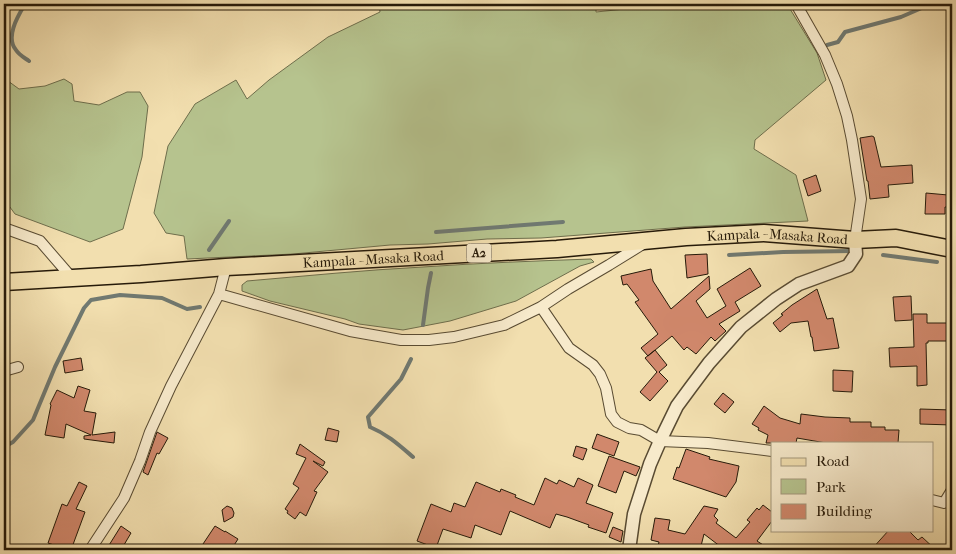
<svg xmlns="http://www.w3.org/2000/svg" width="956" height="554" viewBox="0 0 956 554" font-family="'IM FELL French Canon',serif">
<rect width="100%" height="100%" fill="#f2dfaf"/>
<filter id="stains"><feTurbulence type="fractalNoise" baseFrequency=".004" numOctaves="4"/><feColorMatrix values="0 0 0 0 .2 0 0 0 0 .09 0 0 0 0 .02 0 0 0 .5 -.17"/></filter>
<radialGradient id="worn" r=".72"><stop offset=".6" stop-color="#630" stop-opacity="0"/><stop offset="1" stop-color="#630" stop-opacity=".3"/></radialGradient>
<path fill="#b6c38e" stroke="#6e6e4c" d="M379,4H596V12L654,6L662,4H787L817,53L826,80L755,140L754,149L796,175L808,221L685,227L541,238L487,239L428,244L390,245L293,254L187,259L184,236L166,233L154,213L168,146L195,104L236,80L247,99L269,80L328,37L380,12Z
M4,78L19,89L45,86L64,79L72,84L74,101L99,105L127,92H140L148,106L142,157L123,229L90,242L15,214L4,199Z
M591,259L594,262L580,266L516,301L450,321L403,330L359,324L345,319L270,301L242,291V285L247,281C306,276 364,270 423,267C479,263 535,261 591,259Z"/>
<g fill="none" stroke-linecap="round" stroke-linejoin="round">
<path stroke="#707971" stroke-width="4" d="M25,4C18,16 5,37 16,50C19,55 25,58 29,61
M827,45L838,42L845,32L901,17L924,7L951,4
M436,232L563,222
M209,250L229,221
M729,255L783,252L852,251
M883,255L937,262
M423,325L428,288L431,273
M411,359L401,379L368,417L370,427C387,434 399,445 413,457
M4,447L13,442L33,420L55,367L84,308L91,300L120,295L162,298L187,309L200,307"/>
</g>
<path fill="#d1886c" stroke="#261a09" d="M872,136L874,137L881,167L912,165L913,183L888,185L889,197L870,199L868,181H867L860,138Z
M816,175L821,191L808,196L803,180Z
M926,193L948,195V207H945V214H925Z
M707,254L708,274L687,278L685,255Z
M750,268L761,286L735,302L740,311L719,324L726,331L715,341L711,337L696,354L687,347L684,350L672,336L648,356L641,348L658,334L635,302L639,300L627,284L623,285L621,276L651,269L653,281L671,309L709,276L710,289L696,301L707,318L726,306L717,289Z
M817,289L827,319L833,318L839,348L814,351L812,337H811L808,321L791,323L780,332L773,323L783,315L781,314L792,305Z
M911,296L912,320L895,321L893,297Z
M913,314H927V323H951V341H928V343H926L927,385L917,386V366L890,367L889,348L914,347Z
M655,350L667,365L659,372L668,381L650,401L640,392L657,372L645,358Z
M81,358L83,370L65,373L63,361Z
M833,370L853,371L852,392L833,391Z
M78,386L90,390L84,411L96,413L92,435L115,432L114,443L84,439V436L91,435L66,424L64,438L45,435L51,405L50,404L57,390L74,398Z
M723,393L734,402L725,413L714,404Z
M764,406L780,418L800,424L801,414L825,417L850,418V422H871V427H885V430H899L898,443H826L797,438L796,443H766L768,435L758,430L759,428L752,424Z
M920,409L952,410V425L920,424Z
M328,428L339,431L337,442L325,440Z
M157,432L168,438L159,454L157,453L148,475L143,472Z
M597,434L619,442L614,456L592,448Z
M300,444L325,462L323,466L313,461L328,472L314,491L317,492L306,516L300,512L295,519L287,513L288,511L285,509L299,488L293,484L306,458L296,454Z
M576,446L587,449L583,460L573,456Z
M686,449L710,457L709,459L739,466L736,482L726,497L673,479L677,467L679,468Z
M609,456L640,467L636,476L624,471L616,493L598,486Z
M545,478L557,484L559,480L574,487L578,478L593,485L586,503L613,513L606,533L588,527L589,525L567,517L556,514L550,528L510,511L501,535L475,525L471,538L443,529L436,548L417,541L431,504L451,512L454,503L465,507L476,482L500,492L501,489L516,495L515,497L534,505Z
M79,482L87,486L76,509L85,512L71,550H69L48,543L62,504L67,506Z
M763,505L772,512V521L757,541L771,550H725L704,534L700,550H677L658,546L659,542L651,540L655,518L670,520L668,530L685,534L704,506L718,509L714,516L718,520L716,523L736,538L750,522L747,520L757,508L759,510Z
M227,506L232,508L234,513L233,517L224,522L222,510Z
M121,526L131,533L121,550H106Z
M215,526L225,532V531L238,539L231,550H199Z
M613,527L623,531L621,542L609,537Z
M889,530H908L918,540L922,537L936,550H871Z"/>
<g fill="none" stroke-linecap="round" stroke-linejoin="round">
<g stroke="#594b32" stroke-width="12">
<path id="minor" d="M796,4L825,55L837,84L847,116L852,140L861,199L855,240
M4,228L40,241L72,278
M219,294L350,331L401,340H429L454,337L504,325L541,307L568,289L609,265L643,244
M541,307L569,348L593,365L600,374L606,388L611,414L617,422L629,428L641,430L660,441L708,443L772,451
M4,371L18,367
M932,500L944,503L952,490
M90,550L124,498L140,461L150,432L171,386L219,294L226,267"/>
</g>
<g stroke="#594b32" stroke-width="15">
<path id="tertiary" d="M629,550L634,514L650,464L660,441L677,406L691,387L709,363L741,327L776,299L799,284L848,266L856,254L855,240"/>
</g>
<g stroke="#261a09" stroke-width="19">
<g id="primary">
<path id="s1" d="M4,282L141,274L226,267L557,249L686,237L764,233L855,240L896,238L952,249"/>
</g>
</g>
<use href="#minor" stroke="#f7eacb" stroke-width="10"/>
<use href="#tertiary" stroke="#f7eacb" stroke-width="12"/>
<use href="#primary" stroke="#f2dfaf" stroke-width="16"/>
</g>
<g text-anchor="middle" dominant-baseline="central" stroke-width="4" stroke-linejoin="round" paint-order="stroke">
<rect fill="#f7eacb" stroke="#655843" stroke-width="1" x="466.5" y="243.5" width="25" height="19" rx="4"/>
<g font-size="12" font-weight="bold" fill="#261a09">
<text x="479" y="253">A2</text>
</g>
<g font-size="14" fill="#261a09" stroke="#f7eacb">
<text stroke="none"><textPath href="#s1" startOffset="775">Kampala - Masaka Road</textPath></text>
<text stroke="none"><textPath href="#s1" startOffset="370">Kampala - Masaka Road</textPath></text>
</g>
</g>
<rect width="956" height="554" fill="none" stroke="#f2dfaf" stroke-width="20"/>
<rect x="5" y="5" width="946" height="544" fill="none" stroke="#261a09" stroke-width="2.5"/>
<rect x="10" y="10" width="936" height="534" fill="none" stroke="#261a09"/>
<rect x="771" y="442" width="162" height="90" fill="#f7eacb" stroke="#a3977d"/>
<rect x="781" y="458" width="25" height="8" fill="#f2dfaf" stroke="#a3977d"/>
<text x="816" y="466" font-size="15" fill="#261a09">Road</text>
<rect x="781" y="479" width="25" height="15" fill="#b6c38e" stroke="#a3977d"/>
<text x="816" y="492" font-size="15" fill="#261a09">Park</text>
<rect x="781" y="504" width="25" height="15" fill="#d1886c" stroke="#a3977d"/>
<text x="816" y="516" font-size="15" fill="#261a09">Building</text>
<rect width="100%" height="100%" filter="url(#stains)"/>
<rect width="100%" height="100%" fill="url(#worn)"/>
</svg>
